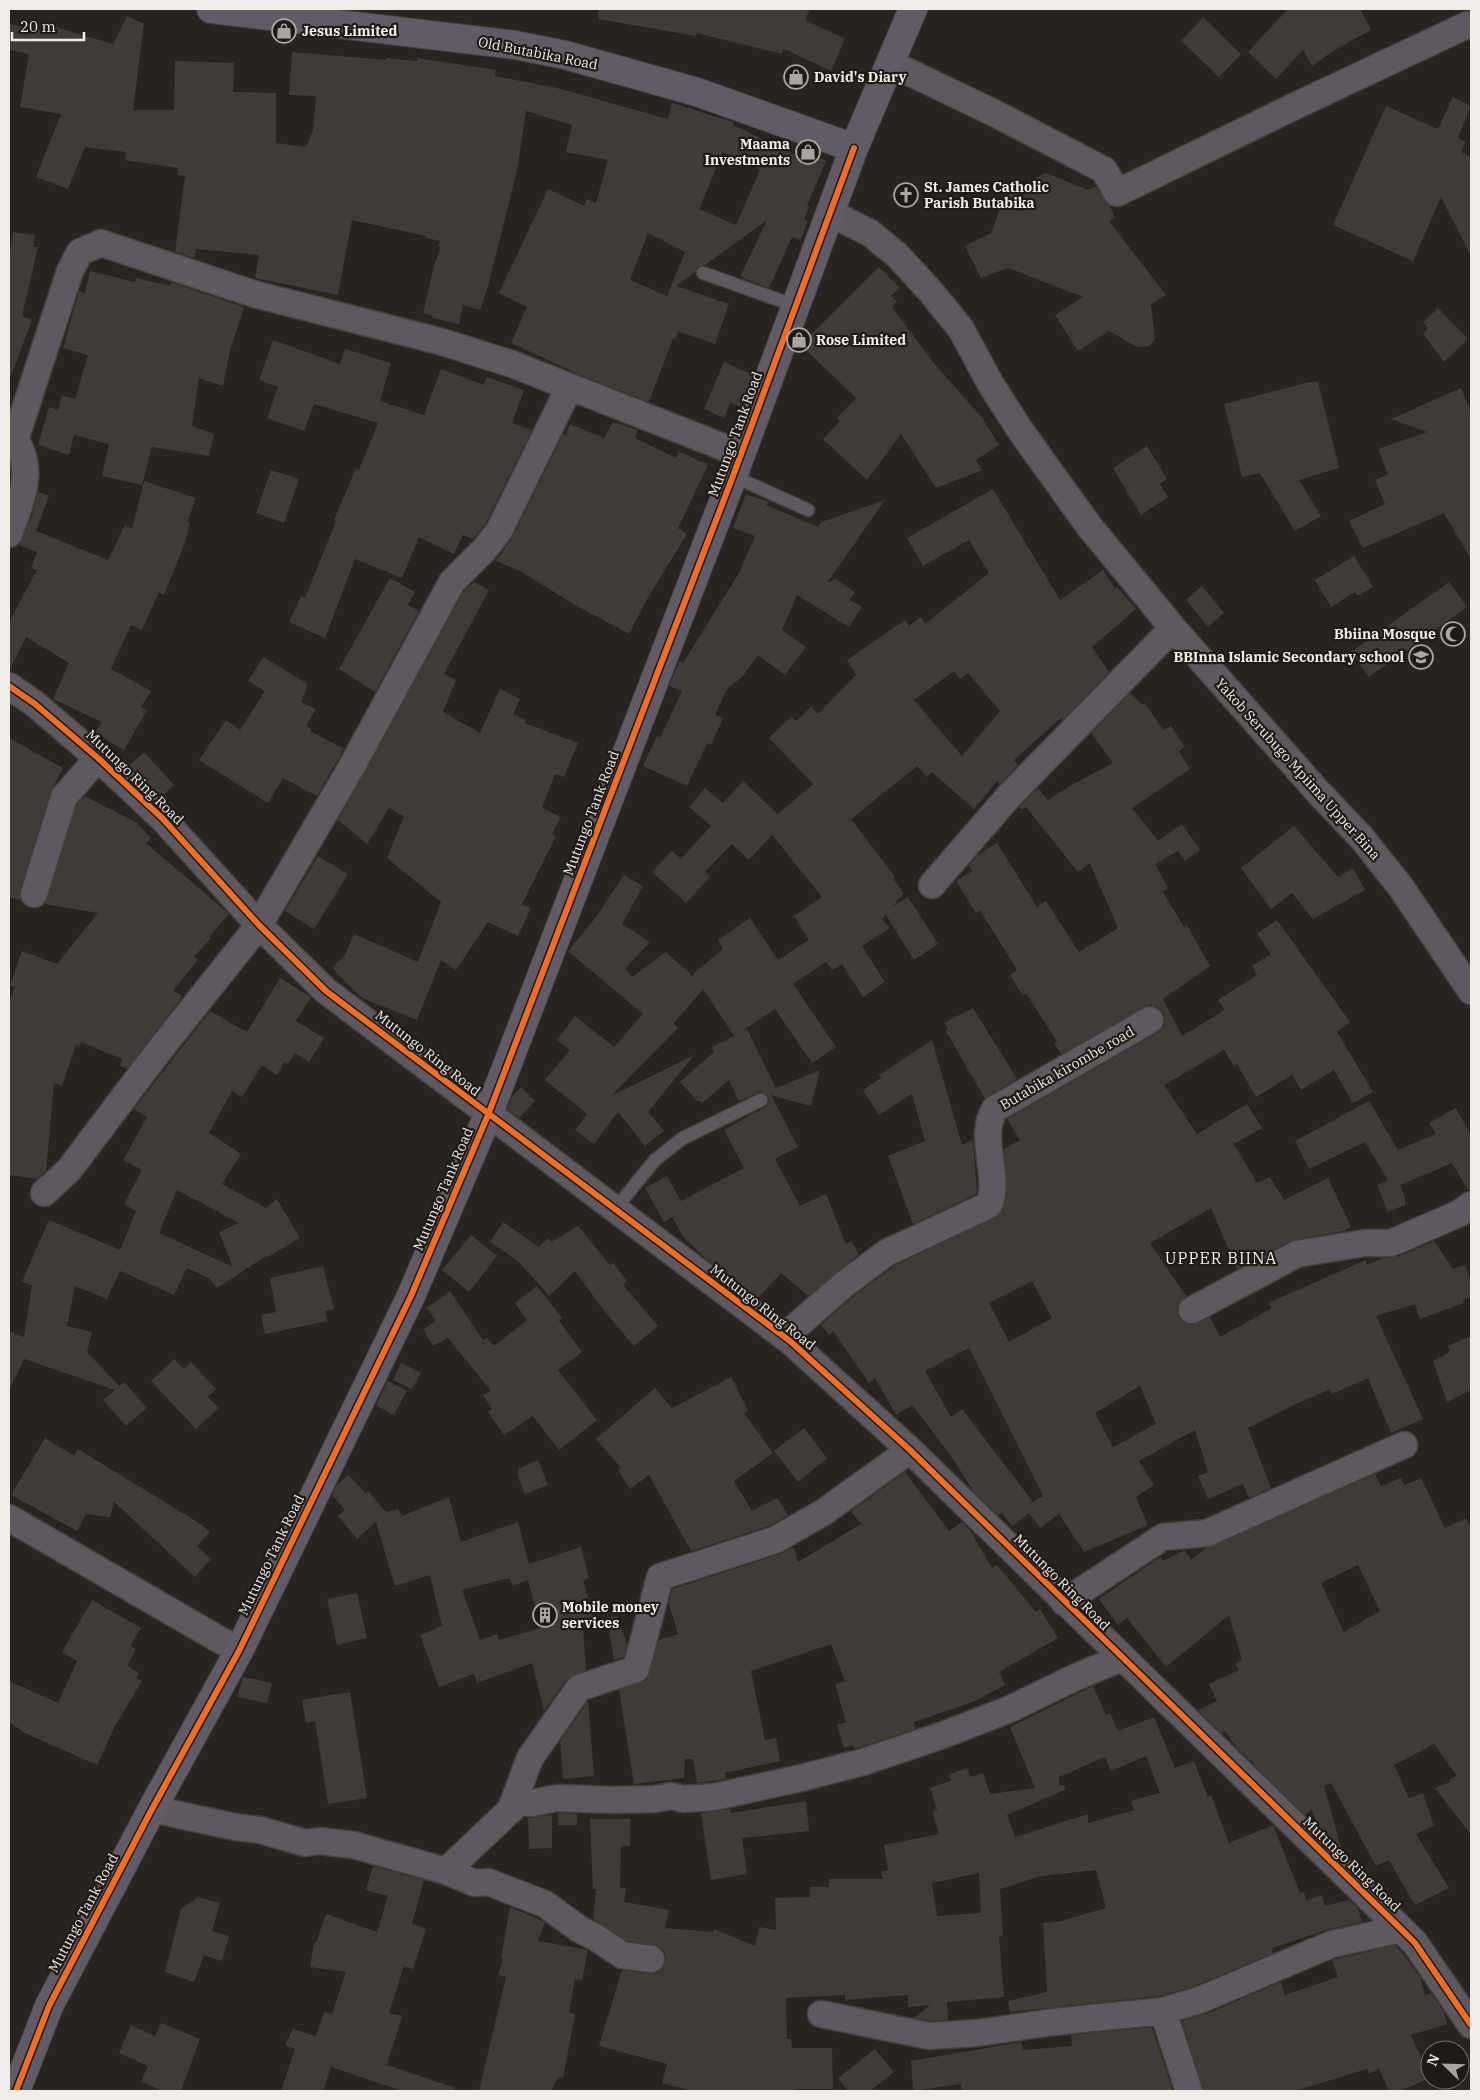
<svg xmlns="http://www.w3.org/2000/svg" width="1480" height="2100" viewBox="0 0 1480 2100" font-family="'IBM Plex Serif',serif">
<rect width="100%" height="100%" fill="#282422"/>
<path fill="#3e3b39" fill-rule="evenodd" d="M599,9H810L805,20L845,39L831,71L784,49L782,54L697,33L696,36L598,19Z
M1288,9H1360L1371,30L1333,51L1312,66L1303,50L1276,79L1248,52Z
M127,16L144,24L133,110H174L175,61L234,63L233,92L276,93V143L306,147L313,130L316,96L289,95L292,52L386,60V58L417,61V58L496,70L495,76L557,88L668,119L672,103L733,122V125L801,158L804,152L826,161L807,206L809,207L804,220L808,221L800,240L792,237L769,288L740,277L767,220L705,265L698,267L695,272L676,286L729,304L715,344L678,331L676,339L673,338L649,402L578,374L511,343L527,307L499,293L548,189L584,206L587,199L596,203L608,160L566,152L572,125L526,111L517,171L487,290L480,310L463,305L459,324L432,318L433,316L423,313L434,266L441,247L438,246L440,241L426,238V236L352,220L338,295L255,278L259,255L196,249L194,258L175,252L185,176L177,175L178,168L125,160L126,152L85,147L68,189L36,177L61,114L20,107L29,54L9,50V24L44,31L45,24L113,44ZM723,152L760,170L736,225L699,209ZM648,233L685,252L667,296L630,280Z
M1203,17L1241,54L1219,77L1181,41Z
M1453,97L1471,106L1458,138L1466,142L1461,152L1471,157V256L1441,197L1413,261L1333,225L1386,106L1438,129Z
M1046,173L1088,190L1096,187L1110,206L1115,218L1109,221L1166,295L1151,304L1155,339L1149,346L1137,347L1109,331L1078,351L1055,315L1083,297L1008,268L981,278L965,246L991,233L1006,192Z
M13,232L35,235L33,247H38L22,316L32,320L11,376L9,375V260Z
M879,267L900,288L891,296L897,301L892,307L933,362L983,419L999,445L976,460L982,470L936,488L901,434L867,480L823,439L840,421L837,418L856,398L801,345Z
M90,271L135,282L136,278L171,286V282L244,307L230,351L223,386L199,378L192,426L214,434L209,456L152,447L142,485L102,476L109,444L74,435L69,455L38,445L49,407L58,410L62,395L75,399L88,355L63,348L79,291L85,293Z
M1438,308L1468,339L1444,362L1423,334L1428,328L1423,322Z
M273,340L340,364L345,349L391,363L380,401L424,415L441,369L484,385L486,377L524,390L512,423L532,430L486,523L473,539L463,535L454,554L419,537L402,578L355,559L325,638L289,622L301,596L305,598L336,521L334,520L356,468L359,470L378,423L314,404L304,431L267,418L278,387L259,380Z
M724,362L754,375L742,407L730,403L724,418L704,409Z
M1310,382H1318L1339,468L1299,480L1321,516L1295,531L1260,473L1242,477L1224,404Z
M1461,388L1471,412V559L1444,513L1363,548L1349,521L1385,504L1375,480L1388,474L1378,449L1427,432L1391,419Z
M613,422L638,430L635,438L676,458L679,451L708,465L678,528L687,534L646,601L629,634L570,602L522,572L496,561L512,538L563,434L566,435L570,424L604,438Z
M1147,446L1167,479L1160,484L1168,497L1141,515L1113,468Z
M271,470L299,479L284,523L256,513Z
M144,481L196,498L187,522L190,523L184,545L164,595L159,592L142,630L131,625L111,669L151,691L141,707L147,710L124,750L95,733L102,722L53,699L69,663L26,637L9,671V622L37,570L31,568L37,552L19,545L32,516L38,492L49,496L36,531L108,560L125,525L132,529Z
M993,489L1060,600L1103,570L1115,589L1117,587L1136,609L1092,647L1109,672L1063,720L1061,718L1014,760L1018,765L1000,784L997,781L974,809L932,772L927,777L917,766L851,819L895,877L893,879L904,893L893,906L908,897L938,944L914,960L886,915L882,919L890,928L862,946L885,982L863,997L842,964L832,970L826,962L793,984L836,1047L812,1063L775,1009L741,1032L747,1029L776,1088L820,1070L811,1106L771,1095L798,1147L775,1159L800,1206L826,1194L846,1244L851,1241L859,1254L808,1296L781,1273L758,1298L707,1260L684,1238L672,1217L664,1222L645,1188L667,1176L681,1201L744,1168L724,1130L765,1107L769,1101L768,1096L761,1092L739,1101L729,1080L701,1104V1101H697L680,1082L714,1052L712,1047L734,1036L703,989L674,1023L678,1028L611,1096L694,1055L648,1112L664,1131L645,1146L618,1112L594,1144L575,1130L587,1114L545,1080L570,1050L557,1040L575,1016L614,1047L643,1014L568,951L596,917L624,875L643,886L622,924L650,942L625,969L632,977L666,952L695,978L693,974L723,949L718,940L750,918L778,960L809,940L794,916L822,897L772,835L749,860L732,844L705,872L710,877L686,903L652,872L672,851L681,859L711,826L689,807L705,788L723,803L743,781L778,814L813,784L769,738L791,717L796,721L811,707L818,714L856,675L847,660L905,620L909,626L921,617L925,624L989,573L969,540L923,566L907,538ZM954,671L960,679L968,673L1000,711L962,756L914,700Z
M746,494L768,502L766,505L818,527L821,522L885,500L827,583L835,579L855,592L850,600L862,607L849,627L797,595L782,630L806,647L785,675L758,655L743,676L727,689L715,715L723,718L711,745L707,743L687,786L643,766L657,736L660,738L682,691L669,686L679,661L683,663L739,573L755,536L733,528Z
M1354,556L1373,587L1358,596L1355,592L1331,607L1315,580Z
M390,578L415,592L408,605L419,611L375,692L339,669Z
M474,582L489,590L444,674L456,680L443,712L480,733L500,689L520,699L513,714L526,720L525,723L578,743L564,777L555,774L542,808L561,817L552,834L556,836L522,904L531,908L518,936L488,922L456,970L441,960L417,1020L362,998L332,968L345,955L354,934L418,962L441,902L387,858L404,816L389,808L367,844L338,820L464,591Z
M1449,582L1467,607L1369,677L1351,652Z
M1202,586L1224,613L1208,627L1186,600Z
M263,657L308,684L301,702L316,709L306,726L311,729L310,731L344,749L317,796L283,778L268,803L199,760L226,720L240,730L265,691L248,681Z
M1130,693L1142,705L1145,703L1163,730L1171,726L1185,747L1179,751L1190,769L1132,808L1158,841L1182,824L1200,850L1185,861L1178,851L1155,864L1168,888L1163,892L1184,927L1187,925L1210,966L1163,999L1182,1036L1225,1010L1218,1000L1257,975L1252,966L1271,954L1257,934L1277,920L1350,1022L1337,1032L1373,1092L1353,1103L1334,1070L1301,1090L1292,1075L1256,1097L1237,1064L1234,1066L1224,1050L1164,1085L1197,1134L1247,1104L1262,1128L1234,1144L1257,1183L1270,1177L1284,1200L1328,1178L1351,1227L1343,1231L1290,1241L1237,1269L1211,1208L1150,1243L1186,1296L1179,1303L1177,1310L1179,1317L1185,1323L1192,1325L1210,1317L1220,1337L1272,1308L1268,1303L1366,1260L1367,1265L1383,1258L1397,1257L1434,1241L1453,1269L1465,1265L1471,1282V1297L1463,1300L1464,1303L1420,1319L1415,1304L1376,1316L1423,1419L1391,1433L1368,1378L1332,1394L1330,1389L1296,1404L1248,1428L1271,1488L1249,1498L1243,1484L1208,1499L1198,1476L1208,1472L1195,1430L1139,1461L1154,1485L1136,1497L1148,1525L1084,1552L1059,1514L1040,1528L1029,1513L1012,1526L1002,1513L998,1515L974,1492L951,1456L912,1405L896,1415L875,1378L869,1383L833,1331L829,1335L821,1325L851,1298L894,1266L1000,1215L1007,1194L1004,1149L1020,1140L1007,1119L1157,1033L1163,1027L1165,1020L1163,1012L1157,1007L1150,1005L1061,1054L1054,1043L1057,1042L1026,993L1022,995L1010,975L1017,970L980,910L976,913L956,881L972,871L969,865L979,854L997,843L1037,907L1046,901L1079,952L1118,928L1090,863L1078,872L1026,807L1022,810L1019,807L1038,788L1048,800L1068,787L1113,763L1091,733ZM1032,1281L1052,1318L1009,1342L989,1303ZM969,1348L1043,1496L1033,1502L962,1409L951,1417L925,1371ZM1140,1386L1156,1424L1113,1447L1095,1413Z
M9,738L63,768L50,793L20,890V900L9,897Z
M144,752L174,785L161,797L129,766Z
M85,796L137,823L151,838L146,843L229,914L209,937L211,938L194,957L198,960L173,991L183,996L127,1069L120,1066L122,1059L81,1042L79,1046L76,1045L62,1086L54,1083L46,1171L37,1179L9,1175V1002L15,987L10,985L22,951L57,964L98,913L45,904L77,804Z
M1294,826L1338,877L1353,868L1365,890L1313,919L1292,893L1271,909L1241,868Z
M318,856L348,874L314,929L285,911Z
M280,978L311,997L296,1021L324,1038L309,1062L295,1053L288,1064L284,1062L277,1075L262,1065L242,1097L232,1091L209,1133L241,1154L222,1184L266,1208L277,1199L300,1238L266,1258V1256L217,1288L209,1278L187,1268L174,1295L120,1271L107,1299L75,1286L67,1326L92,1332L87,1352L119,1386L124,1382L147,1408L126,1426L103,1400L115,1390L24,1359L9,1391V1331L24,1337L32,1285L22,1282L49,1220L120,1250L136,1211L124,1204L142,1170L123,1160L147,1117L134,1109L210,1011L247,1032ZM177,1190L239,1223L219,1232L233,1267L159,1233Z
M973,1008L1017,1079L985,1099L946,1031L948,1029L944,1023Z
M932,1040L962,1145L973,1140L977,1191L976,1194L913,1224L888,1156L925,1141L912,1094L879,1115L863,1090L881,1078L879,1075Z
M521,1087L535,1101L519,1118L507,1109L512,1096Z
M1369,1101L1398,1150L1436,1134L1429,1123L1456,1108L1471,1135V1190H1468L1452,1163L1400,1185L1405,1197V1205L1388,1212L1377,1185L1388,1180L1365,1142L1309,1169L1295,1141Z
M503,1222L539,1247L548,1238L551,1242L578,1226L610,1265L613,1263L627,1281L623,1285L658,1326L634,1346L605,1312L575,1271L549,1296L518,1261L490,1242Z
M471,1235L497,1256L469,1292L442,1270Z
M323,1266L334,1309L325,1311L327,1321L265,1334L261,1315L276,1312L270,1278Z
M537,1286L562,1318L559,1321L582,1352L558,1370L597,1420L559,1450L533,1416L504,1435L488,1412L492,1409L483,1395L491,1391L448,1338L433,1346L423,1329L436,1321L427,1308L450,1291L483,1340L487,1338L494,1346L527,1320L515,1303Z
M1471,1336V1390L1447,1402L1433,1361L1450,1352L1448,1346Z
M174,1359L184,1369L191,1362L216,1389L208,1397L219,1408L196,1429L151,1381Z
M401,1363L421,1373L412,1389L393,1380Z
M731,1377L748,1411L744,1413L773,1453L734,1481L752,1511L777,1498L788,1515L769,1526L691,1551L649,1475L630,1489L618,1470L621,1468L596,1439L655,1388L672,1408Z
M388,1381L407,1391L394,1415L376,1405Z
M804,1428L827,1458L798,1482L774,1451Z
M45,1438L74,1456L78,1449L199,1523L210,1532L197,1546L211,1559L195,1577L114,1502L110,1517L86,1514L77,1531L11,1495Z
M538,1460L548,1485L525,1494L518,1477V1469Z
M905,1472L949,1531L962,1522L970,1530L992,1568L997,1565L1036,1612L1040,1609L1058,1638L999,1672L1005,1685L973,1702L914,1722L915,1729L854,1749L853,1745L844,1748L837,1725L846,1722L835,1684L845,1681L831,1644L751,1671L765,1740L776,1738L780,1761L725,1773L726,1779L697,1783L693,1759H685L684,1778L634,1784L619,1690L647,1680L659,1640L678,1634L669,1604L672,1589L780,1554L794,1547L798,1562L861,1524L851,1511Z
M1375,1474L1381,1486L1401,1478L1404,1485L1421,1478L1445,1528L1466,1518L1471,1528V1835L1435,1788L1450,1782L1449,1780L1457,1776L1434,1744L1394,1765L1409,1798L1423,1793L1434,1826L1416,1834L1449,1888L1415,1905L1389,1860L1376,1866L1331,1783L1324,1786L1342,1851L1319,1828L1312,1810L1305,1815L1254,1765L1252,1760L1250,1761L1237,1748L1225,1731L1221,1733L1198,1710L1217,1701L1209,1684L1239,1670L1235,1664L1242,1660L1229,1615L1166,1667L1127,1618L1118,1625L1099,1599L1157,1559L1161,1557L1163,1561L1185,1550L1191,1560L1206,1548ZM1358,1565L1380,1611L1344,1632L1321,1583Z
M348,1475L366,1493L368,1491L386,1512L398,1509L402,1516L449,1497L461,1542L518,1522L529,1564L581,1547L589,1578L583,1580L596,1627L583,1628L586,1670L567,1679L544,1711L532,1663L477,1683L474,1674L439,1687L420,1635L442,1626L430,1575L395,1586L376,1522L357,1539L338,1516L345,1510L332,1495L336,1486ZM509,1578L513,1586L528,1580L541,1628L499,1640L497,1634L480,1640L462,1590Z
M357,1593L367,1638L337,1645L327,1599Z
M92,1600L141,1628L130,1646L136,1649L127,1666L139,1673L136,1678L142,1681L115,1726L97,1765L25,1733L9,1722V1681L58,1703L77,1661L62,1652Z
M617,1616L627,1644L624,1657L614,1660L607,1618Z
M243,1677L272,1683L267,1703L237,1697Z
M1093,1686L1106,1715L1110,1713L1118,1731L1154,1717L1175,1768L1194,1761L1208,1797L1211,1795L1229,1843L1273,1825L1300,1893L1304,1892L1306,1900L1322,1895L1325,1906L1349,1900L1358,1908L1362,1922L1329,1929L1272,1948L1273,1953L1195,1986L1160,1996L1010,2012L1008,2001L1047,1992L1043,1923L1061,1921L1106,1908L1096,1870L1041,1876L1000,1889L1003,1936L999,1937L1004,1997L947,2002L948,2020L930,2021L914,2018L930,2005L908,2007V1995L845,2000V1995L786,1998L787,2039H791L792,2048H832L833,2089H795V2091H692L662,2083L667,2064L599,2046L622,1970L656,1973L662,1969L666,1961L665,1953L660,1947L627,1941L593,1919L596,1889H593L590,1819H630V1846H621L620,1888H626L624,1902L669,1910L665,1928L713,1932L714,1929L755,1946L759,1927L776,1930L775,1898L810,1897V1887H829V1879H883L881,1872L888,1870L884,1845L939,1834L932,1811L937,1810L930,1788L951,1781L949,1774L967,1768L970,1777L983,1773L990,1794L1035,1788L1010,1727ZM1146,1756L1160,1793L1131,1801L1134,1810L1088,1823V1814L1015,1837L1007,1815L1065,1790L1064,1785L1059,1786V1777L1105,1757L1111,1771ZM979,1873L981,1913L937,1916L932,1883Z
M350,1692L367,1798L328,1804L315,1721L306,1723L302,1700Z
M588,1701L594,1776L563,1779L560,1741Z
M806,1801L809,1831L742,1838L747,1874L711,1880L701,1813L731,1809V1813Z
M558,1813L577,1814V1825H558Z
M552,1815V1848L529,1849L528,1818Z
M373,1866L424,1880L412,1924L426,1929L413,1969L404,1966L389,2013L402,2016L387,2065L455,2088V2091H402L331,2067L323,2091H281L295,2049L285,2045L293,2029L316,2036L324,2012L332,2014L346,1972L310,1967L314,1943H316L326,1914L377,1932L388,1896L366,1890Z
M198,1897L220,1903L212,1931L229,1936L222,1961L204,1955L194,1982L165,1972L181,1909Z
M510,1907L545,1922L538,1941L588,1950L582,1980L575,1979L569,2012L575,2015L563,2078L558,2077L551,2091H479L506,1977L498,1975L503,1959L501,1958Z
M1396,1945L1420,1977L1425,1995L1431,1993L1444,2012L1447,2024L1411,2035L1430,2078L1400,2091H1389L1379,2069L1369,2074L1367,2069L1295,2091H1204L1182,2021L1206,2014L1281,1982L1285,1995L1338,1977L1332,1960Z
M161,2023L200,2039L181,2091H163L141,2082L148,2066L119,2053L131,2025L155,2036Z
M1152,2027L1173,2091H961V2084L913,2091L911,2061L1021,2042L1023,2050L1072,2046L1071,2035Z
M875,2049L894,2072L870,2091H848L838,2078Z"/>
<g fill="none" stroke-linecap="round" stroke-linejoin="round">
<g stroke="#43403f" stroke-width="15">
<path id="lane" d="M703,273L796,306
M733,476L808,510
M615,1209L655,1160L683,1138L761,1100"/>
</g>
<g stroke="#43403f" stroke-width="29">
<path id="street" d="M890,63L994,113L1104,170L1117,193L1295,106L1467,25
M830,213L870,233L897,255L931,292L961,329L990,383L1020,430L1089,526L1173,628L1319,793L1361,837L1400,886L1471,991
M9,534C20,504 36,469 15,440L70,271L80,252L101,243L254,294L439,341L512,364L741,454
M9,686L35,704L98,758L163,819L259,925L326,991L790,1341L910,1450L1401,1929L1415,1943L1471,2025
M932,885L1009,796L1173,628
M34,894L64,797L98,758
M44,1193L69,1170L158,1052L259,925L351,768L452,582L484,550L499,531L569,388
M1192,1310L1297,1254L1365,1243H1391L1458,1214L1471,1205
M784,1337L842,1286L886,1253L989,1205C1001,1176 977,1136 995,1109L1150,1020
M9,1518L239,1651
M1064,1602L1163,1537L1207,1533L1404,1445
M512,1806L530,1758L579,1688L636,1669L660,1577L775,1540L824,1512L910,1450
M152,1809L235,1827L260,1830L305,1843L319,1841L354,1845L446,1871L475,1883L488,1882L545,1904L579,1929L595,1937L622,1955L651,1959
M446,1871L519,1802L532,1803L557,1798L614,1800L655,1799L671,1796L683,1799L714,1797L801,1778L863,1762L943,1735L1010,1709L1078,1676L1122,1658
M1163,2011L1189,2091
M821,2014L929,2036L977,2033L1053,2022L1163,2011L1200,2000L1332,1944L1401,1929"/>
</g>
<g stroke="#43403f" stroke-width="30">
<path id="secondary" d="M211,9L515,45L565,55L697,92L854,148
M16,2091L49,2006L152,1809L239,1651L411,1296L488,1115L733,476L854,148L913,9"/>
</g>
<use href="#lane" stroke="#5f585f" stroke-width="12"/>
<use href="#street" stroke="#5f585f" stroke-width="26"/>
<use href="#secondary" stroke="#625a64" stroke-width="28"/>
<g stroke="#201a16" stroke-width="9">
<path id="cycleway" d="M9,686L35,704L98,758L163,819L259,925L326,991L790,1341L910,1450L1401,1929L1415,1943L1471,2025
M16,2091L49,2006L152,1809L239,1651L411,1296L488,1115L733,476L854,148"/>
</g>
<use href="#cycleway" stroke="#ee6e29" stroke-width="6"/>
</g>
<defs>
<g id="shop-ring" transform="scale(1.25)"><circle r="9.5" fill="#201a16" stroke="#aba6a4" stroke-width="1.5"/><path d="M-5-2.5h2.3a2.7 3.5 0 0 1 5.4 0H5L5.5 6h-11ZM-1.5-2.5h3a1.5 2.3 0 0 0-3 0Z" fill="#aba6a4"/></g>
<g id="church-ring" transform="scale(1.25)"><circle r="9.5" fill="#201a16" stroke="#aba6a4" stroke-width="1.5"/><path d="M-1.2-6h2.4v3.5h3.3v2.4h-3.3V6h-2.4V-.1h-3.3v-2.4h3.3Z" fill="#aba6a4"/></g>
<g id="mosque-ring" transform="scale(1.25)"><circle r="9.5" fill="#201a16" stroke="#aba6a4" stroke-width="1.5"/><path d="M3.5-4.9A6 6 0 1 0 3.5 4.9A5 5 0 1 1 3.5-4.9Z" fill="#aba6a4"/></g>
<g id="school-ring" transform="scale(1.25)"><circle r="9.5" fill="#201a16" stroke="#aba6a4" stroke-width="1.5"/><path d="M0-5L7-2L0 1L-7-2ZM-4 1L0 2.5L4 1V4Q0 6-4 4Z" fill="#aba6a4"/></g>
<g id="building-ring" transform="scale(1.25)"><circle r="9.5" fill="#201a16" stroke="#aba6a4" stroke-width="1.5"/><path d="M-4-6H4V6H1V3H-1V6H-4ZM-2.5-4.3h1.7v1.8h-1.7ZM.8-4.3h1.7v1.8H.8ZM-2.5-1h1.7V.8h-1.7ZM.8-1h1.7V.8H.8Z" fill="#aba6a4"/></g>
</defs>
<g fill-rule="evenodd">
<use href="#shop-ring" x="284" y="31"/>
<use href="#shop-ring" x="796" y="77"/>
<use href="#shop-ring" x="808" y="152"/>
<use href="#church-ring" x="906" y="195"/>
<use href="#shop-ring" x="799" y="340"/>
<use href="#mosque-ring" x="1453" y="634"/>
<use href="#school-ring" x="1421" y="657"/>
<use href="#building-ring" x="545" y="1615"/>
</g>
<g text-anchor="middle" dominant-baseline="central" stroke-width="4.5" stroke-linejoin="round" paint-order="stroke">
<g font-size="14" font-weight="bold" fill="#f1ecea" stroke="#201a16" text-anchor="start">
<text x="302" y="31">Jesus Limited</text>
<text x="814" y="77">David's Diary</text>
<text x="790" y="144" text-anchor="end">Maama<tspan x="790" dy="16">Investments</tspan></text>
<text x="924" y="187">St. James Catholic<tspan x="924" dy="16">Parish Butabika</tspan></text>
<text x="816" y="340">Rose Limited</text>
<text x="1436" y="634" text-anchor="end">Bbiina Mosque</text>
<text x="1404" y="657" text-anchor="end">BBInna Islamic Secondary school</text>
<text x="562" y="1607">Mobile money<tspan x="562" dy="16">services</tspan></text>
</g>
<g font-size="14" fill="#f1ecea" stroke="#201a16">
<text transform="translate(538 53) rotate(11)">Old Butabika Road</text>
<text transform="translate(735 434) rotate(-70)">Mutungo Tank Road</text>
<text transform="translate(1298 769) rotate(48)">Yakob Serubugo Mpiima Upper Bina</text>
<text transform="translate(135 777) rotate(44)">Mutungo Ring Road</text>
<text transform="translate(591 813) rotate(-69)">Mutungo Tank Road</text>
<text transform="translate(428 1053) rotate(38)">Mutungo Ring Road</text>
<text transform="translate(1067 1068) rotate(-30)">Butabika kirombe road</text>
<text transform="translate(443 1189) rotate(-67)">Mutungo Tank Road</text>
<text transform="translate(763 1307) rotate(38)">Mutungo Ring Road</text>
<text transform="translate(271 1555) rotate(-64)">Mutungo Tank Road</text>
<text transform="translate(1062 1582) rotate(45)">Mutungo Ring Road</text>
<text transform="translate(1352 1864) rotate(44)">Mutungo Ring Road</text>
<text transform="translate(83 1913) rotate(-62)">Mutungo Tank Road</text>
</g>
<g font-size="16" letter-spacing="1" fill="#f1ecea" stroke="#201a16">
<text x="1221" y="1258">UPPER BIINA</text>
</g>
</g>
<rect width="1480" height="2100" fill="none" stroke="#f1ecea" stroke-width="20"/>
<g transform="translate(1445 2065) rotate(293)"><circle r="24" fill="#201a16" stroke="#746e6b"/>
<path d="M0-4L9 19L0 12L-9 19Z" fill="#aba6a4"/>
<text y="-8" font-size="14" font-weight="bold" text-anchor="middle" fill="#f1ecea">N</text>
</g>
<path d="M12 32v8h72v-8" fill="none" stroke="#f1ecea" stroke-width="2.5"/>
<text x="20" y="32" font-size="15" fill="#f1ecea" stroke="#201a16" stroke-width="4" paint-order="stroke">20 m</text>
</svg>
